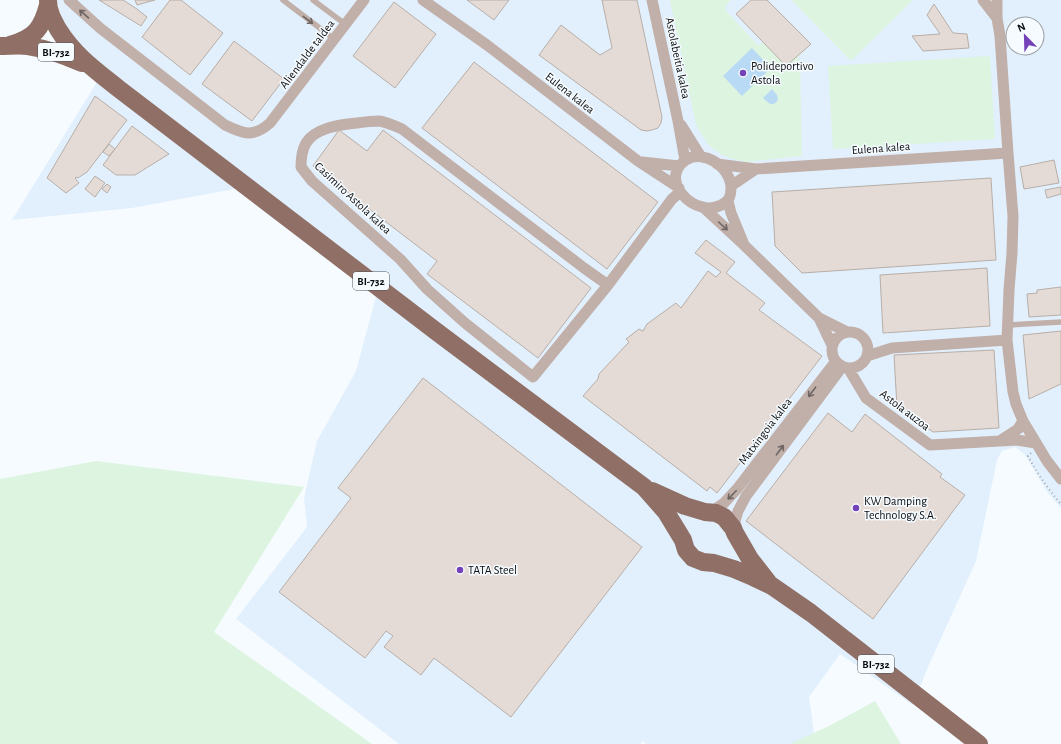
<svg xmlns="http://www.w3.org/2000/svg" width="1061" height="744" viewBox="0 0 1061 744" font-family="'Alegreya Sans',sans-serif">
<rect width="100%" height="100%" fill="#f6fbff"/>
<path fill="#e2f0fd" fill-rule="evenodd" d="M57,0H1061V508L1048,493L1025,455L1015,447L1002,451L997,460L976,561L928,667L913,705L840,654L809,697L815,741L812,744H646L642,741L641,744H399L236,619L307,527L304,498L317,441L356,371L381,278L256,185L132,208L12,220L105,69L64,30ZM1013,24H1037V48H1013Z"/>
<path fill="#ddf4e0" d="M670,0H731L725,7L726,11L759,46L763,42L736,14L751,0H767L811,44L798,57L800,62L802,156L746,162L730,158L721,154L714,149L707,143L698,128L695,120Z
M791,0H913L851,61Z
M990,56L995,139L833,149L828,66Z
M96,461L304,487L214,632L372,744H0V479Z
M875,701L901,744H790L829,726Z"/>
<path fill="#b8daf4" d="M752,48L771,68L742,96L723,76Z
M772,89L777,95L778,100C772,108 769,103 763,98Z"/>
<path fill="#e5dbd6" stroke="#b7aea8" d="M99,0H123L137,9L147,17L141,26Z
M135,0H155L137,5Z
M170,0H181L223,33L190,75L142,37Z
M467,0H509L494,20Z
M602,0H637L662,117L661,123L658,128L652,130L647,131L641,130L539,55L561,25L600,55L612,48Z
M751,0H767L811,44L786,66L736,14Z
M394,2L436,34L395,88L353,56Z
M934,4L953,33L967,34L969,48L923,51L912,36L940,34L927,15Z
M234,41L284,79L252,121L202,84Z
M474,62L658,202L607,269L422,128Z
M95,96L127,120L87,172L78,178L76,177L75,178L79,183L66,193L47,178Z
M132,126L169,154L135,175H116L103,165Z
M339,130L367,151L383,130L591,288L538,358L427,274L437,261L313,166Z
M109,144L115,149L109,156L103,152Z
M1054,160L1059,183L1024,189L1020,167Z
M95,176L105,183L95,197L85,189Z
M991,178L996,260L802,273L775,246L772,192Z
M107,184L111,187L107,193L102,189Z
M1061,187V194L1047,198L1045,190Z
M706,240L735,262L726,273L765,303L759,310L822,356L717,493L710,487L707,491L583,396L598,379L599,374L629,342L626,339L639,329L643,331L647,324L676,303L681,308L708,271L716,277L721,272L695,253Z
M987,268L990,326L883,333L880,275Z
M1061,287V315L1029,317L1027,294L1037,293V290Z
M1061,331V384L1029,399L1023,335Z
M994,350L999,428L933,432L897,407L894,355Z
M423,378L642,547L511,717L434,658L421,675L384,647L393,636L386,631L365,658L279,592L351,498L338,488Z
M828,413L852,432L865,414L942,474L940,477L965,495L873,619L746,521Z"/>
<g fill="none" stroke-linecap="round" stroke-linejoin="round">
<path stroke="#a4a8ab" stroke-width="2" stroke-dasharray="1 3" stroke-linecap="butt" d="M1031,453L1028,456C1037,473 1048,489 1061,504"/>
<path stroke="#c1afa9" stroke-width="5.5" d="M283,0L334,39
M313,0L345,24
M1008,325L1061,322"/>
<path stroke="#c1afa9" stroke-width="11" d="M69,0L100,28L225,125C244,134 253,138 270,123L364,0
M423,0L487,45L638,161L679,188
M652,0L678,121L685,160
M983,0L997,18
M997,0V18L1000,36L1008,153L1013,216L1012,253L1009,290L1007,340L1013,392L1016,404L1023,421L1047,461L1061,479
M681,125L701,157
M692,157C695,157 699,156 702,157C717,159 731,173 731,188C731,193 730,199 726,202C696,225 651,174 692,157Z
M642,162L679,166
M717,164L756,169L1008,153
M731,186L756,169
M728,201L731,213L743,242
M703,207L744,245L819,318L847,332
M608,285L584,268L402,129C395,126 387,122 379,121C372,121 364,122 357,123C340,125 316,127 306,143C302,150 301,159 301,167L312,181L400,259L427,289L465,323L533,377L608,285L672,199L680,192
M819,318L832,345
M832 350a18 18 0 1 1 36 0a18 18 0 1 1-36 0Z
M867,356L892,348L1007,340
M848,368L866,398L930,445L1017,440L1036,443
M1001,440L1018,429L1023,421
M711,512L724,503L737,489L836,361
M733,528L738,511L746,496L842,367"/>
<path stroke="#907066" stroke-width="18" d="M48,0C48,11 53,20 58,29C74,55 95,70 119,89L437,332L644,487L666,512L683,540L686,550L693,558L703,562L714,563L734,569L753,577L772,586L811,613L979,744
M10,45C35,38 42,28 48,5
M0,46C9,46 19,45 28,46C48,49 64,55 82,63
M652,491L685,506L705,512L716,513L724,517L733,528L735,533L750,559L768,582"/>
</g>
<defs><path id="oneway-shaft" d="M-6 0H5M1.5-3L5.5 0L1.5 3" fill="none" stroke-width="1.6" stroke-linecap="round" stroke-linejoin="round"/></defs>
<g stroke="#6f6664">
<use href="#oneway-shaft" transform="translate(84 14) rotate(-139)"/>
<use href="#oneway-shaft" transform="translate(308 20) rotate(37)"/>
<use href="#oneway-shaft" transform="translate(723 226) rotate(42)"/>
<use href="#oneway-shaft" transform="translate(812 392) rotate(127)"/>
<use href="#oneway-shaft" transform="translate(780 450) rotate(-53)"/>
<use href="#oneway-shaft" transform="translate(732 495) rotate(134)"/>
</g>
<g fill="#7341b8" stroke="#f6fbff" stroke-width="1.5">
<circle cx="743" cy="73" r="4"/>
<circle cx="856" cy="508" r="4"/>
<circle cx="460" cy="570" r="4"/>
</g>
<g text-anchor="middle" dominant-baseline="central" stroke-width="3" stroke-linejoin="round" paint-order="stroke">
<g fill="#f6fbff" stroke="#515457" stroke-width="1">
<rect x="38" y="43" width="36" height="18" rx="3"/>
<rect x="353" y="272" width="36" height="18" rx="3"/>
<rect x="858" y="655" width="36" height="18" rx="3"/>
</g>
<g font-size="11" font-weight="bold" fill="#0a0d0f">
<text x="56" y="52">BI-732</text>
<text x="371" y="281">BI-732</text>
<text x="876" y="664">BI-732</text>
</g>
<g font-size="12" fill="#0a0d0f" stroke="#f6fbff">
<text transform="translate(307 54) rotate(-53)">Aliendalde taldea</text>
<text transform="translate(678 58) rotate(78)">Astolabeitia kalea</text>
<text transform="translate(570 93) rotate(38)">Eulena kalea</text>
<text transform="translate(881 148) rotate(-4)">Eulena kalea</text>
<text transform="translate(353 198) rotate(43)">Casimiro Astola kalea</text>
<text transform="translate(905 410) rotate(37)">Astola auzoa</text>
<text transform="translate(765 431) rotate(-53)">Matxingoia kalea</text>
</g>
<g font-size="12" fill="#0a0d0f" stroke="#f6fbff" text-anchor="start">
<text x="751" y="66">Polideportivo<tspan x="751" dy="14">Astola</tspan></text>
<text x="864" y="501">KW Damping<tspan x="864" dy="14">Technology S.A.</tspan></text>
<text x="468" y="570">TATA Steel</text>
</g>
</g>
<g transform="translate(1025 36) rotate(337)"><circle r="19" fill="#f6fbff" stroke="#989c9f"/>
<path d="M0-3L7 15L0 10L-7 15Z" fill="#7341b8"/>
<text y="-6" font-size="11" font-weight="bold" text-anchor="middle" fill="#0a0d0f">N</text>
</g>
</svg>
